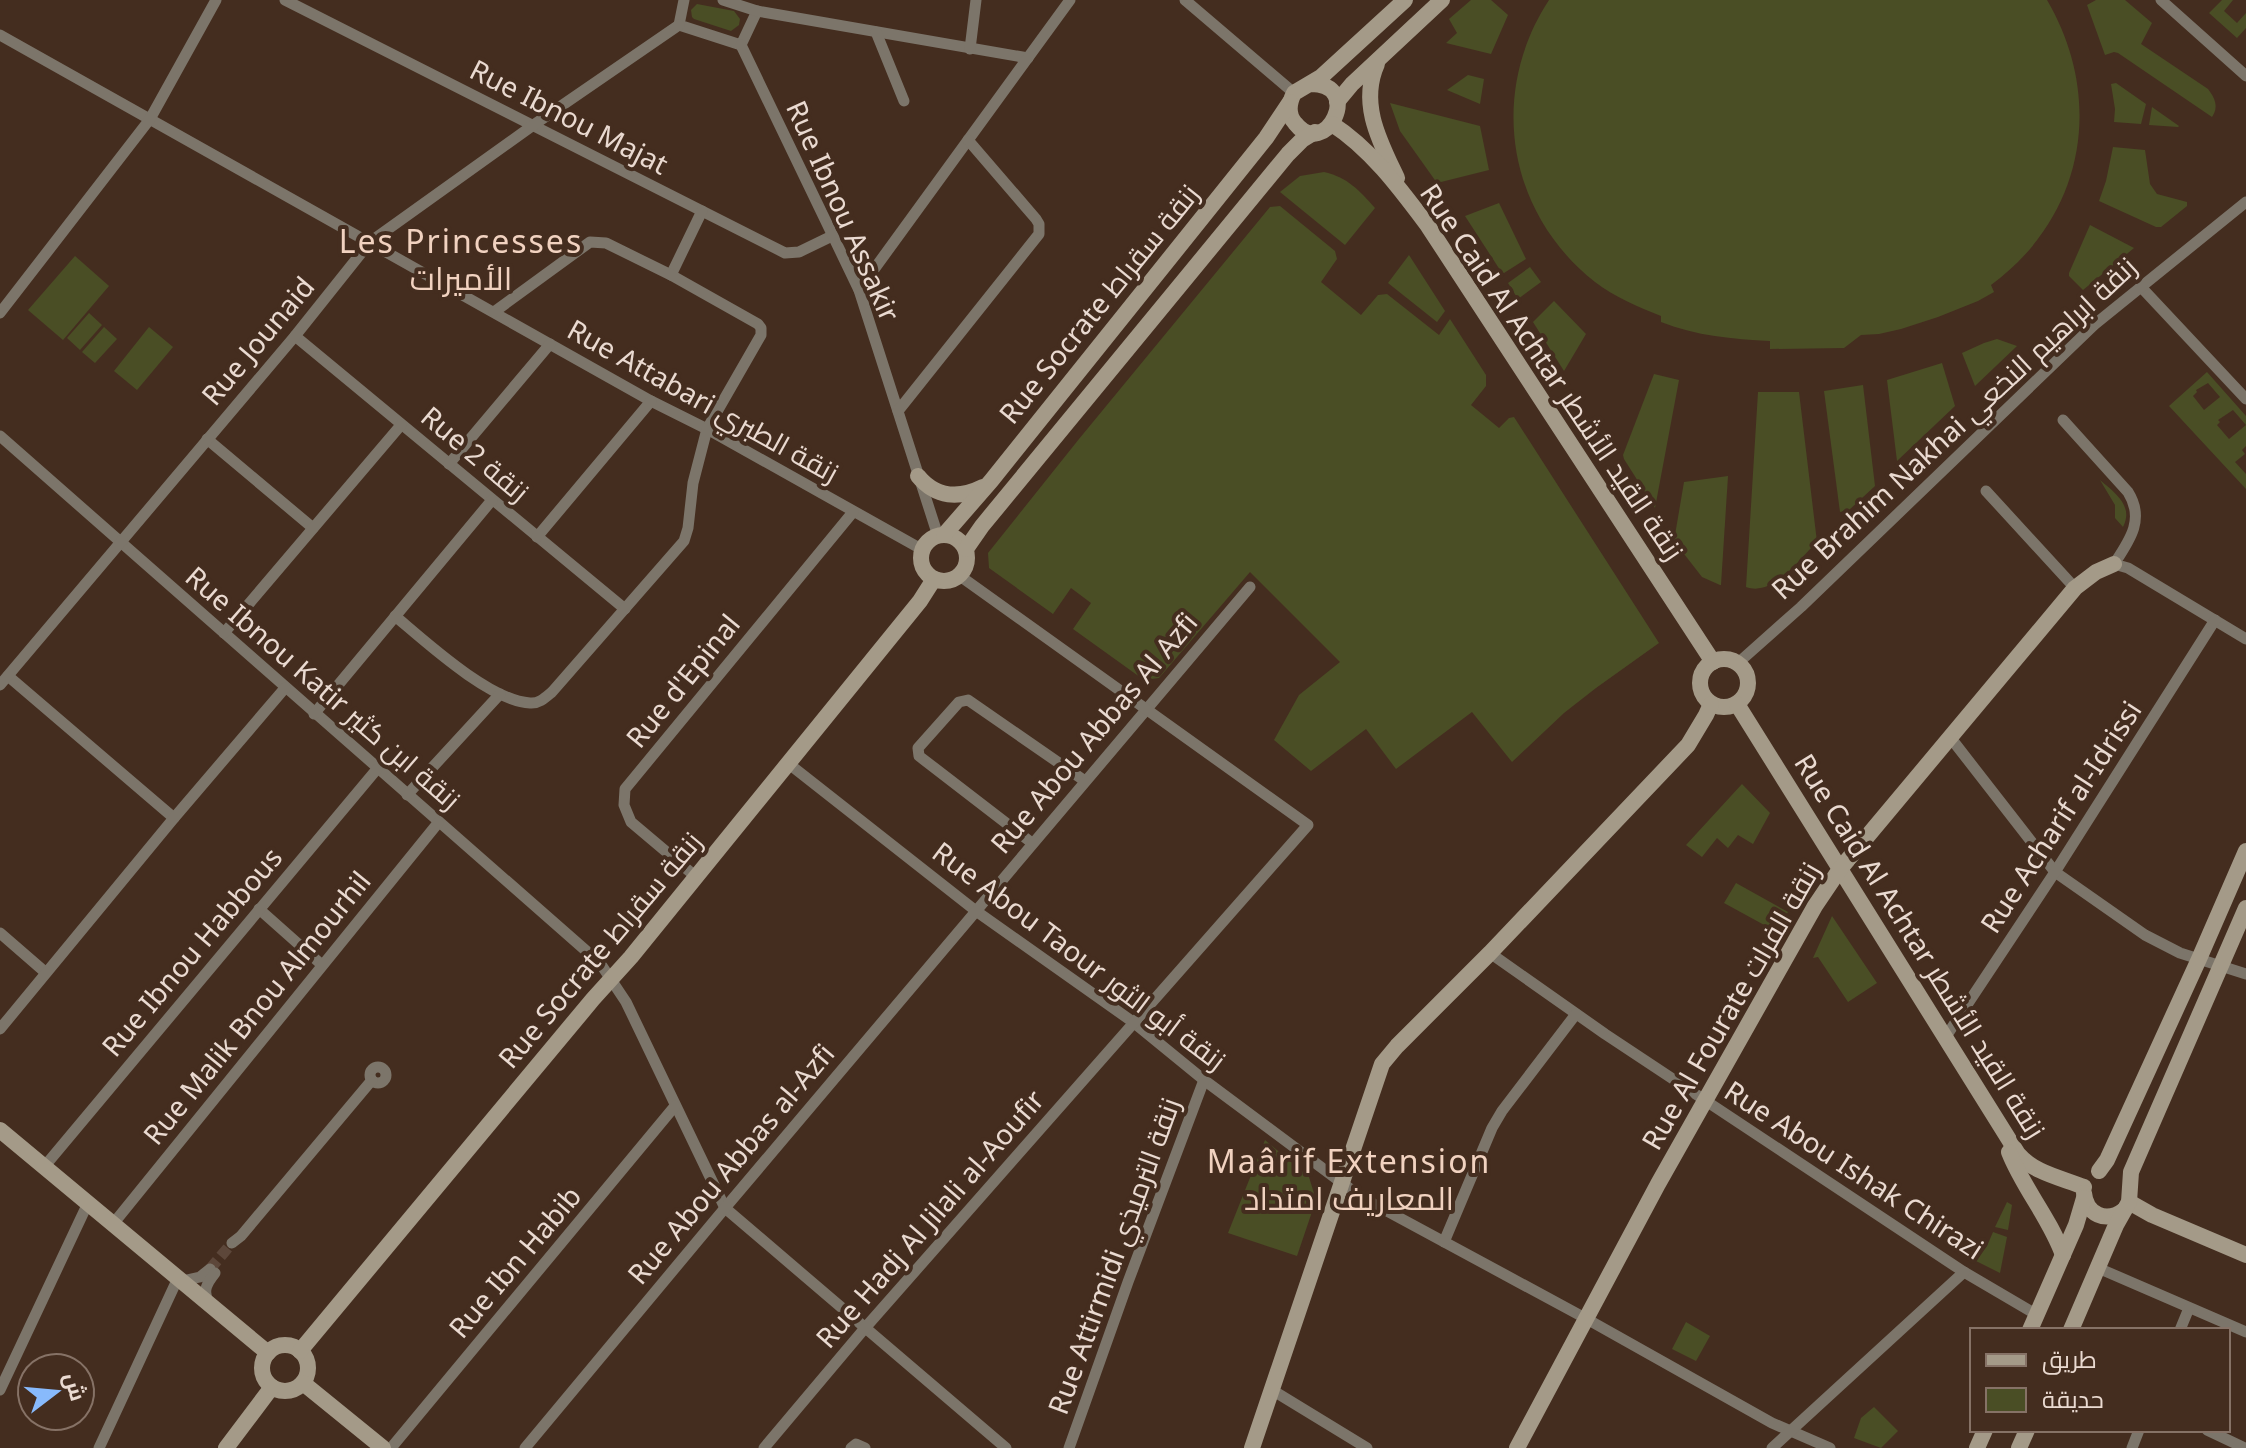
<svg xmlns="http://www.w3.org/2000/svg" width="2246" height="1448" viewBox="0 0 2246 1448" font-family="'Noto Sans',Cairo,sans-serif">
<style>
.green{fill:#4a4e25;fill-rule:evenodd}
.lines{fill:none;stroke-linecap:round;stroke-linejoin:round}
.street-tunnel{stroke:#5d473a;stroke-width:11;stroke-dasharray:11 5.5;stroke-linecap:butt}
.street{stroke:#7c756a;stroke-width:11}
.secondary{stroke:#a49a88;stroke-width:16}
.labels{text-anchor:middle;stroke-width:8;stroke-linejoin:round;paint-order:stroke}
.street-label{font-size:28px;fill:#eadad1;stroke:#442d1f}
.quarter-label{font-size:32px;letter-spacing:2px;fill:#f1d2c0;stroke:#442d1f}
</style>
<rect width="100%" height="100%" fill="#442d1f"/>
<g class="green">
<path d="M1471,0h20l17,15 -17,39 -45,-11 11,-10 -8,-14z"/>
<path d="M1549,0h498c58,99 38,216 -56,285l3,7 -16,9 -40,16 -37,12 -22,5 -18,1 -17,13 -74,1v-8c-37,-2 -74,-5 -109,-19v-6c-23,-9 -46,-19 -66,-34 -88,-69 -107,-189 -46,-282z"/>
<path d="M2096,0h29l27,23 -11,21 67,45c7,9 11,18 4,28l-94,-64 -4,-1 -9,3 -18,-50z"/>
<path d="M2222,0h11l-9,11 13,12 9,-10v15l-9,10 -28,-25z"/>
<path d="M697,4l37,7 6,8 -1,6 -8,6 -37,-12 -2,-2 -1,-7z"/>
<path d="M1468,75l16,4 -4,25 -33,-14z"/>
<path d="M2116,83l30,21 -5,20 -27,-2 1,-13 -4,-25z"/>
<path d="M1390,103l90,23 9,44 -52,13 -37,-52z"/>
<path d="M2152,107l27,19 -1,1 -29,-2z"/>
<path d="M2113,147l32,3 5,34 7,10 30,8v4l-26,21h-5l-57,-26 7,-20z"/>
<path d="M1324,172c23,5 35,18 51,36l-30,37 -65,-53 20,-16z"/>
<path d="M1499,203l27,56 -22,14h-2l-37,-57z"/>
<path d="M1280,206l55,45 2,8 -16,23 40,33 17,-20 9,-1 52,41 11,-16 36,56v11l-15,19 28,23 10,-10 5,-1 145,226 -63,45 -32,25 -52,49 -40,-50 -76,57 -30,-40 -55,42 -37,-31 25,-45 41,-33 -90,-90 -91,106 -15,2 -71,-51 18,-26 -20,-15 -18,26 -64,-46 -1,-15 91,-114 191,-232z"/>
<path d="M2090,225l44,23 -51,42 -14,-14v-3z"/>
<path d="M1409,255l36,56 -8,11 -49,-39z"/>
<path d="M75,256l34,30 -46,54 -35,-30z"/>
<path d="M1530,267l11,15 -23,17 -10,-16z"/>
<path d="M1554,301l32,33 -22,37 -31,-49z"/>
<path d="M89,313l13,12 -22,25 -13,-12z"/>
<path d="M104,327l13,12 -22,24 -13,-11z"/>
<path d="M149,327l24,20 -36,43 -23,-19z"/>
<path d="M1997,339l20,7 -42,40 -13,-33 22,-10z"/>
<path d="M1942,363l13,43 -58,55 -10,-81z"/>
<path d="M2207,372l39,44v30l-4,4 3,4 -10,8 11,12v15l-77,-83zM2208,383l12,14 -16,13 -11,-14 4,-4 -1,-2zM2233,410l13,15 -17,14 -12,-14 3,-3 -2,-2z"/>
<path d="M1654,374l25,6 -24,128 -31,-49 -1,-4z"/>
<path d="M1863,385l12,101 -26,24 -9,2 -16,-121z"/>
<path d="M1758,392h41l18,150c-18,17 -43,55 -71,45z"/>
<path d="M1728,476l-7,109h-1l-18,-8 -28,-36 10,-59z"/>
<path d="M2100,480c15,13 34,26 23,47l-8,-9v-13z"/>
<path d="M1742,784l28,29 -17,31 -15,-9 -10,13 -11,-10 -15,19 -16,-12z"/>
<path d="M1736,883l52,29 -11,20 -53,-29z"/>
<path d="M1832,916l45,67 -29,19 -30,-45 -5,1z"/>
<path d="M1265,1140l44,37 7,23 -19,56 -69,-23z"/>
<path d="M2007,1202l5,3 -4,25 -13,-3z"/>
<path d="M1993,1232l14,5 -7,36 -24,-12 11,-15z"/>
<path d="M1686,1322l24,14 -14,25 -24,-12z"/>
<path d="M1874,1407l24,24 -17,17 -27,-10 7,-20z"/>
</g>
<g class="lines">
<path class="street-tunnel" d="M210,1269l22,-26"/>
<g class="street">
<path d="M285,0l500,253 14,-1 33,-16"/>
<path d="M684,0l-5,25 62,20 16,-34"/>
<path d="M723,0l34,11 271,47"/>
<path d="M1185,0l109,93"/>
<path d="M2161,0l85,76"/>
<path d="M876,32l28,69"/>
<path d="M0,35l651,366 56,28 216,121"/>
<path d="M741,45l118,245 79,246"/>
<path d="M970,49l6,-49"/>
<path d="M671,275l31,-64"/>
<path d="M2141,287l105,112"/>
<path d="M859,290l211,-290"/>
<path d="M0,313l150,-194 66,-119"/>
<path d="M295,336l330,273"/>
<path d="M898,411l141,-177v-10l-3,-5 -68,-79"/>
<path d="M2063,420l65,72c17,27 2,48 -14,72l14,4 118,71"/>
<path d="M0,436l600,527 26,39 99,206 281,240"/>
<path d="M207,439l106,89"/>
<path d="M449,464l101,-120"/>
<path d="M1986,491l89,97"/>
<path d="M537,537l114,-136"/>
<path d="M395,616c31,26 95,85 135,87 9,1 16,-6 22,-11l132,-151 4,-13 5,-45 14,-54 54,-94v-7l-3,-4 -87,-49 -65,-32 -16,-1 -96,70"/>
<path d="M224,633l177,-208"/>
<path d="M1738,663l63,-56 293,-282 152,-123"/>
<path d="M8,676l166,142"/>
<path d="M0,685l295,-349 75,-94 162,-116 147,-101"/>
<path d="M314,714l178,-214"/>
<path d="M1950,737l105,135 90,63 35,18 66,21"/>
<path d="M789,764l187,147 157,111 71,58 157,117 224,121 187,105 58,25"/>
<path d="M407,795l93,-101"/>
<path d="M1032,843l-113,-87 -1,-8 41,-46 9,-2 117,81"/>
<path d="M695,876l-64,-54 -7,-17 1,-16 228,-277"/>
<path d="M259,909l63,56"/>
<path d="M0,933l45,39"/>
<path d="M1490,953l115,81 359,238 73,43"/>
<path d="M0,1029l174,-211 111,-130"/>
<path d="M1945,1038l110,-166 160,-252"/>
<circle cx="378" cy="1075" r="8"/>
<path d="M44,1167l333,-398"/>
<path d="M113,1224l325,-401"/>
<path d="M1444,1242l48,-114 10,-17 74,-97"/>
<path d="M232,1243l9,-7 131,-156"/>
<path d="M2098,1268l148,64"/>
<path d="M182,1281l18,-4 10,-8"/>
<path d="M209,1303c-7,-12 -2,-20 6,-30"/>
<path d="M2180,1330l9,-22"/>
<path d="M0,1390l88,-187"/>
<path d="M1272,1390l95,58"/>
<path d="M2207,1430l38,18"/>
<path d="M99,1448l79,-170"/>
<path d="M391,1448l284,-342"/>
<path d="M525,1448l200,-240 525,-621"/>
<path d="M764,1448l101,-120 443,-503 -348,-249"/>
<path d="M851,1448l5,-4 9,4"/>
<path d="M1069,1448l59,-166 76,-202"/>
<path d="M1772,1448l192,-176"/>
<path d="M2132,1448l7,-18"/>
</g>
<g class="secondary">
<path d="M1377,64c-18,40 3,78 20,114"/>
<path d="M1309,84c57,-2 16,78 -14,39 -8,-9 -6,-20 -1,-30l27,-16 84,-77"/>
<path d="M1337,102l15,-18 90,-84"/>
<path d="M1332,124c39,25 69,66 96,102l285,436"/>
<path d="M918,476c18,22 41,23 65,11"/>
<circle cx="944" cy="558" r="23"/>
<path d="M944,535l47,-54 275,-343 24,-36"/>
<path d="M966,549l16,-23 306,-372 14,-14 13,-8"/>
<circle cx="1724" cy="683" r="24"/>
<path d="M1737,704l281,450c16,19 44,24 66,33"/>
<path d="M0,1130l268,223"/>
<path d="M2009,1152c14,36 41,66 54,103"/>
<path d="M2099,1171l8,-11 92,-201 47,-108"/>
<path d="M2084,1193c2,21 22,31 40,17"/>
<path d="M2129,1202l23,13 94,40"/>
<path d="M2030,1330l46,-105 8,-27"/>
<path d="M2071,1330l45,-105 13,-23 2,-30 115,-264"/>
<circle cx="285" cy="1368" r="23"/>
<path d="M300,1351l293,-352 38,-42 289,-356 14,-22"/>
<path d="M303,1383l80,65"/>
<path d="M226,1448l46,-61"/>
<path d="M1252,1448l130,-384 15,-18 93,-93 198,-208 18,-30 5,-11"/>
<path d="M1517,1448l141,-264 157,-278 25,-37 235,-281 21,-16 18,-8"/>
<path d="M1977,1448l8,-18"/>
<path d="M2019,1448l8,-18"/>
</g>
</g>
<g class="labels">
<g class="street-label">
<text transform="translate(569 117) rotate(27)" y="10">Rue Ibnou Majat</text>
<text transform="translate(843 211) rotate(66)" y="10">Rue Ibnou Assakir</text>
<text transform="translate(1099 304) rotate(-51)" y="10">Rue Socrate زنقة سقراط</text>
<text transform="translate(258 341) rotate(-50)" y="10">Rue Jounaid</text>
<text transform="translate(1552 372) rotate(56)" y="10">Rue Caid Al Achtar زنقة القيد الأشطر</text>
<text transform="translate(703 401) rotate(29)" y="10">Rue Attabari زنقة الطبري</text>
<text transform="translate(1954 428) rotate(-43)" y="10">Rue Brahim Nakhai زنقة ابراهيم النخعي</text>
<text transform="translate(475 454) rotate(40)" y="10">Rue 2 زنقة</text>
<text transform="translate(683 681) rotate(-51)" y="10">Rue d'Epinal</text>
<text transform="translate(323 688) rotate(41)" y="10">Rue Ibnou Katir زنقة ابن كثير</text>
<text transform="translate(1094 733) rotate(-50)" y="10">Rue Abou Abbas Al Azfi</text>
<text transform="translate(2061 817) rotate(-57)" y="10">Rue Acharif al-Idrissi</text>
<text transform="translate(1920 946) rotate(58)" y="10">Rue Caid Al Achtar زنقة القيد الأشطر</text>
<text transform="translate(600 950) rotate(-50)" y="10">Rue Socrate زنقة سقراط</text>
<text transform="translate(192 952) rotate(-50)" y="10">Rue Ibnou Habbous</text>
<text transform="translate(1079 956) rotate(37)" y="10">Rue Abou Taour زنقة أبو الثور</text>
<text transform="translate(1731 1006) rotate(-60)" y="10">Rue Al Fourate زنقة الفرات</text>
<text transform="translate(257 1008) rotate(-51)" y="10">Rue Malik Bnou Almourhil</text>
<text transform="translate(731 1164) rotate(-50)" y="10">Rue Abou Abbas al-Azfi</text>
<text transform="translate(1854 1170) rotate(33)" y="10">Rue Abou Ishak Chirazi</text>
<text transform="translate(930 1219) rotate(-49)" y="10">Rue Hadj Al Jilali al-Aoufir</text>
<text transform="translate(1114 1256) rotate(-70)" y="10">Rue Attirmidi زنقة الترميذي</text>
<text transform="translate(515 1262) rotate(-50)" y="10">Rue Ibn Habib</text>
</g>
<g class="quarter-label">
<text x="461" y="253">Les Princesses<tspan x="461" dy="37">الأميرات</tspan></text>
<text x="1349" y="1173">Maârif Extension<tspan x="1349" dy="37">المعاريف امتداد</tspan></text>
</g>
</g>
<rect x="1970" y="1328" width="260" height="104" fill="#442d1f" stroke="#867266" stroke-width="2"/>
<rect x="1986" y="1354" width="40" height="12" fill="#a49a88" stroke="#867266" stroke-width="2"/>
<text x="2042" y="1368" font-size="24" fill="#eadad1">طريق</text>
<rect x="1986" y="1388" width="40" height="24" fill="#4a4e25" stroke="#867266" stroke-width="2"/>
<text x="2042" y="1408" font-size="24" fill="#eadad1">حديقة</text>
<g transform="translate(56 1392) rotate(74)"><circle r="38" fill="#442d1f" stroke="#867266" stroke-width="2"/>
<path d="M0-6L14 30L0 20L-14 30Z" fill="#88bafc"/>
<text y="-12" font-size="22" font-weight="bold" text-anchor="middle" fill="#eadad1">ش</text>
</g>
</svg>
